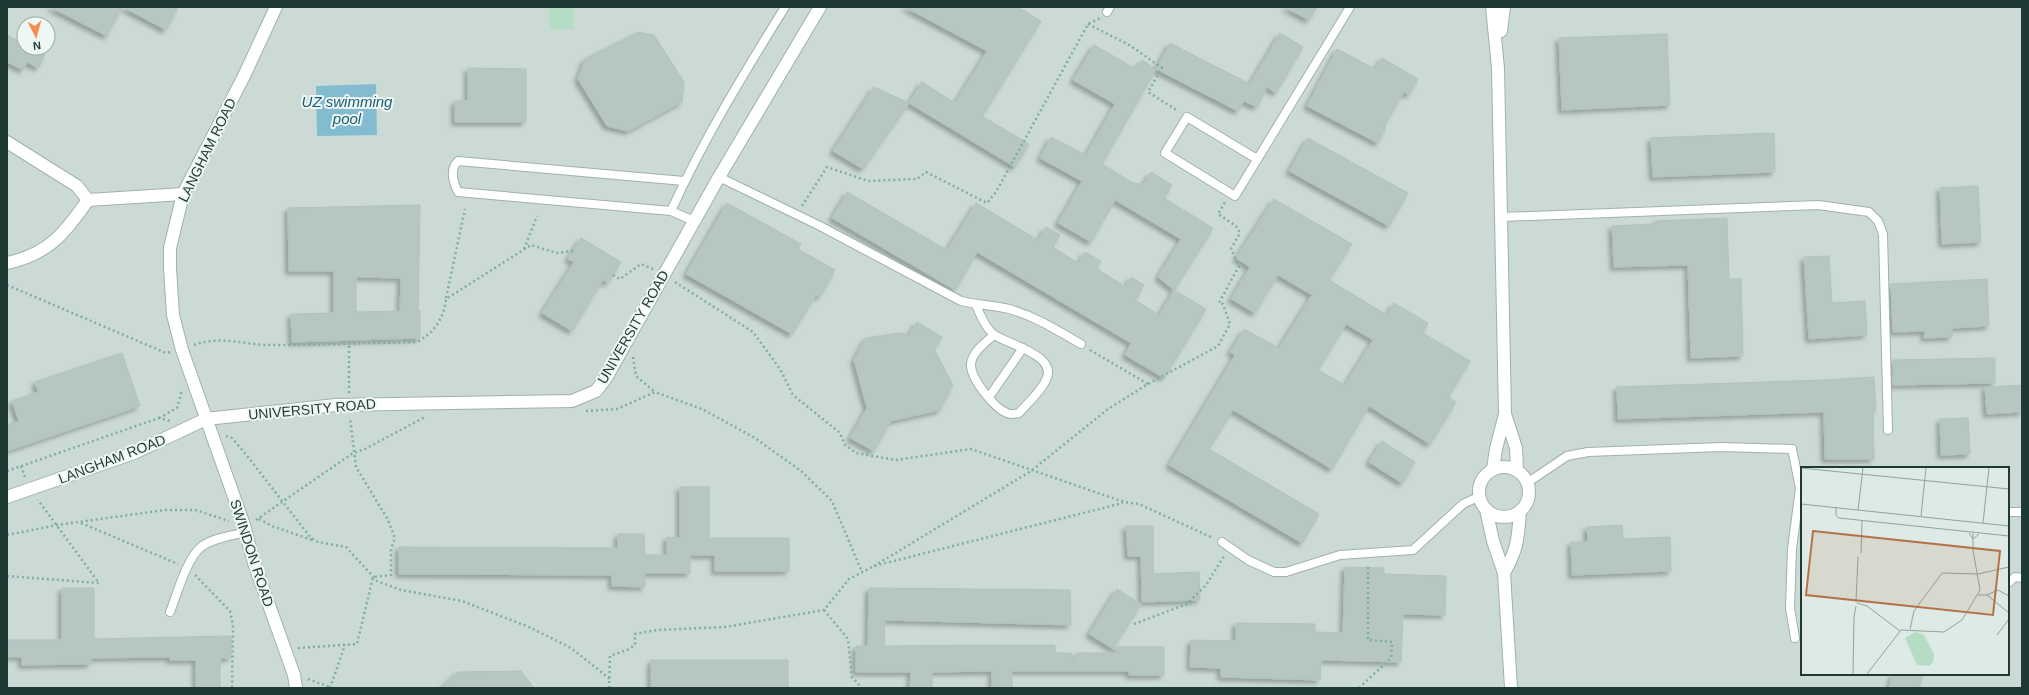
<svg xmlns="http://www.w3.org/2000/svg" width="2029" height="695" viewBox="0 0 2029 695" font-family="Helvetica,sans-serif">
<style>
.built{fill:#ccdad5;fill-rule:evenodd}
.green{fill:#b5dcc4}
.water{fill:#83bcd1}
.building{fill:#b6c7c2;stroke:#b0c3bd;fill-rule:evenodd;filter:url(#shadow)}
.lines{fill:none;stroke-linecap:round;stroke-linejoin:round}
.service-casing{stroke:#a0b1ad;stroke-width:10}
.minor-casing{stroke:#a0b1ad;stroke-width:14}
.path{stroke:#7daea4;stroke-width:2.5;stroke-dasharray:2 3;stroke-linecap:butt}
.service{stroke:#fff;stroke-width:8}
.minor{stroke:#fff;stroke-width:12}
.labels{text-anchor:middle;stroke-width:4;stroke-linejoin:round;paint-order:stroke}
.street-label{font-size:14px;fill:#1f3935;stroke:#eef7f3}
.water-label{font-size:15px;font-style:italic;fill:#185c76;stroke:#eef7f3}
.inset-road{fill:none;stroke:#91a39f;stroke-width:1}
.view{fill:#b57248;fill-opacity:0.15;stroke:#b57248;stroke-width:2}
.inset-edge{fill:none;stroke:#1f3935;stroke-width:2}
</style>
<defs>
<filter id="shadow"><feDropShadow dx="-3.5" dy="3.5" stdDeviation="2" flood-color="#0004"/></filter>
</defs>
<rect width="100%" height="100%" fill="#ddeae6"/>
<path class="built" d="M7,7h2015v681h-2015zM24,24h24v24h-24zM1802,468h206v206h-206z"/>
<path class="green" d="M549,7h25v22l-24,1z"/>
<path class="water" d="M376,84l1,51 -60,1 -1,-50z"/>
<g class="building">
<path d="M50,7h72l-15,29z"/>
<path d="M123,7h55l-12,23z"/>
<path d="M905,7h113l23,14 -59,95 47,28 -14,23 -106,-64 13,-21 33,21 32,-52z"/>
<path d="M1285,7h32l-8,13z"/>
<path d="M639,32l15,3 30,47 -2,20 -54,29 -21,-5 -29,-47 7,-20z"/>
<path d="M1280,33l23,14 -27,46 -9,-6 -10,20 -13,-6 -6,10 -82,-42 14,-26 80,41z"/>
<path d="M1667,34l3,71 -108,5 -3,-72z"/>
<path d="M7,35l17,9v4h8l13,7 -7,13 -11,-6 -4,8 -16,-8z"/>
<path d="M1094,45l42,24 6,-9 14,9 -54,95 31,19 11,1 7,-12 21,13 -8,13 49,30 -39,62 -16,-13 23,-38 -66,-39 -24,42 -33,-19 24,-42 -42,-23 11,-21 35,18 29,-51 -42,-24z"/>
<path d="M1337,49l38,20 7,-11 36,21 -9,16 -5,-3 -20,34 2,1 -8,16 -71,-37z"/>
<path d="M468,68l58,1v53h-71v-21h13z"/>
<path d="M874,87l35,16 -46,66 -30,-18z"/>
<path d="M1774,133l1,39 -122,5 -2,-39z"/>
<path d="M1308,138l100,55 -19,33 -100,-55z"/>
<path d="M1978,186l3,56 -39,2 -2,-56z"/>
<path d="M847,192l100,58 29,-47 62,37 8,-13 14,8 -7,12 25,16 7,-11 16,9 -4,8 29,18 5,-10 13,8 -9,15 24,15 15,-25 32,19 -42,69 -39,-23 6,-12 -154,-91 -22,38 -123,-72z"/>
<path d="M1274,199l78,45 -23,36 58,35 7,-12 34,20 -5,10 47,28 -22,36 8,5 -26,42 -61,-38 -37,63 -99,-59 -24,39 110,65 -17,29 -133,-78 66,-110 -5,-3 14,-23 35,19 33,-53 -34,-20 -23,38 -24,-14 19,-32 -14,-9zM1346,324l27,16 -28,45 -27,-15z"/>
<path d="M727,203l74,41 -3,5 37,21 -15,27 -4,-2 -24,39 -106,-60z"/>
<path d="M420,205l-2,106h2v27l-128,4 -1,-28 43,-1v-42h-45l-1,-63zM356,277l45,1 -1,33 -44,1z"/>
<path d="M1727,218l2,61h12l2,77 -52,2 -3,-93 -74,2 -2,-41 43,-2v-3z"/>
<path d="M581,238l40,24 -13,21 -5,-3 -31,51 -30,-18 32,-51 -6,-3z"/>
<path d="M1829,256l3,47 33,-2 2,34 -58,4 -5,-82z"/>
<path d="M1987,279l2,47 -37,2v9l-28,1 1,-7 -32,1 -2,-48z"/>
<path d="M917,322l25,15 -8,12 19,36 -13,25 -49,11 -17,30 -24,-13 17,-30 -13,-48 12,-22 33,-5 10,2z"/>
<path d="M122,353l18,53 -133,45v-26l12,-4 -7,-20 26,-9 -3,-10z"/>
<path d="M1995,358v25l-102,2v-25z"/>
<path d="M1874,377l2,33 -3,1 1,48h-49l-1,-47 -206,7 -1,-32 206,-7z"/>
<path d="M2022,385v27l-35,2 -2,-27z"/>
<path d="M1968,418l2,36 -29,1 -1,-36z"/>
<path d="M1382,441l33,21 -13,21 -33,-21z"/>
<path d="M680,487h29v51h80v33h-74v-16h-25v18h-45v14l-33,-1v-11l-213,-1v-27l219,1v-14h26l1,21h22v-18l13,1z"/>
<path d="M1622,525l1,14 47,-2 1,34 -99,4 -1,-33h17l-1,-15z"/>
<path d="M1126,526h27v48l46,-2 1,28 -58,2 -1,-46h-13z"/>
<path d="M1345,567l39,1v6l62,2 -1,39 -42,-1 -2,48 -80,-2 -1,20 -99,-3v-9l-31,-1 1,-27 45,1v-18l79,1v8l28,1z"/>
<path d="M62,588h32v51l137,-3v22h-11v30h-24v-28h-26v-3l-79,1v6l-69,1v-8h-15v-17h55z"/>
<path d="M869,588l201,2 1,35 -186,-5 -1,26 171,-1v8h16v10l6,-10h43l-31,-19 28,-45 24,15 -27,43h50v28h-35v-4h-117v17h-20v-17l-60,1v16h-22l1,-16h-55v-26h12z"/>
<rect x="651" y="660" width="137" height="28"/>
<path d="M521,671l13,17h-93l17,-16z"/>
<path d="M1893,674h30l-4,14h-30z"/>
</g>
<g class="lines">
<defs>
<g id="service">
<path d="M1107,12l3,-5"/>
<path d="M1257,159l-70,-42 -22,36 70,43 115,-189"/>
<path d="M719,177l101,49 141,75c16,4 32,4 48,8 26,7 49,22 72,35"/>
<path d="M671,211l-213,-19c-5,-10 -9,-22 0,-31l226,20"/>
<path d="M1501,217l317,-12 51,7 9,9 5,13 5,196"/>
<path d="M694,221l-23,-10c32,-71 73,-138 114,-204"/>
<path d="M976,305c4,10 9,22 17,29 13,10 66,21 53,46 -5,11 -18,23 -27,33 -5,1 -8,2 -12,0 -13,-5 -37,-35 -36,-49 1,-12 15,-22 23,-29"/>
<path d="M989,397l34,-49"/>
<path d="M1792,449l8,39 -8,61 -2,59 5,30"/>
<path d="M1527,483l40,-27 21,-4 133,-5 71,2"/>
<path d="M2008,512h14"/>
<path d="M1222,542l26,18 26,12h12l54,-17 73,-5 50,-46 17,-8"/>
<path d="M2008,583l7,-6 7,1"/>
<path d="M170,612c7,-18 17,-54 31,-65 11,-9 31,-11 44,-15"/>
</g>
<g id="minor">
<path d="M276,7l-32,69 -61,118 -13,54v20l3,47 9,35 62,175 10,38 40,112 2,13"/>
<path d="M1492,7l6,61 7,346 -9,35 -3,20"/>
<path d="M1501,31l3,-24"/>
<path d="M7,142l70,44 11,14 95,-6"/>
<path d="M7,263c42,-9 58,-30 81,-63"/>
<path d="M1505,414l11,34 1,22"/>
<circle cx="1504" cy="492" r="25"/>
<path d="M7,497l127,-44 72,-34 130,-14 236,-4 24,-10 10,-13 113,-201 101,-170"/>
<path d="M1486,509l7,32 11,32 7,115"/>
<path d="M1504,573c14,-24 14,-36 16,-62"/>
</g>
</defs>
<use href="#service" class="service-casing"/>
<use href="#minor" class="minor-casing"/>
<g class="path">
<path d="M1088,24l43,22 31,22 -14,24 30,19"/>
<path d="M802,206l25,-39 41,14 49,-2 9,-7 61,31 9,-11 92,-168 12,-6"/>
<path d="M524,249l13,-33"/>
<path d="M613,275l7,4 21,-15 12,5"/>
<path d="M675,282l78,50 27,37 13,26 47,38 5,12 11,8 40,7 75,-11 153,53 15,2 74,34"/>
<path d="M7,285l159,68 5,-1"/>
<path d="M446,298l19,-89"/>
<path d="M194,345c25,-10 51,0 76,0 49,0 98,-2 147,-3 17,-9 27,-24 29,-43l85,-54 25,8 17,-2"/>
<path d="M1090,350l58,34"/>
<path d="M633,357l3,19 19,16"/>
<path d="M349,393v-50"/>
<path d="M586,411l31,-2 38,-17 47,17 53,29 46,33 31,30 30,71"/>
<path d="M159,418l18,-10 5,-18"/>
<path d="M226,436l6,2 16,19 63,81 7,4 28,5 31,34 24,9 61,11 67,26 42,21 39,31"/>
<path d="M21,466l4,11"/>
<path d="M7,471l152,-53 12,3"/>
<path d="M259,519l13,7 40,14"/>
<path d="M256,520l97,-67 12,-4 60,-32"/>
<path d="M81,523l97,41"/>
<path d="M7,535l50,-10 108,-15h30l34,11"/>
<path d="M874,566l157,-95 77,-62 40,-25 70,-38 12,-22 -7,-20 -4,-1 20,-37 -8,-17 9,-16 -4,-7 -18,-12 7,-12"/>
<path d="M195,575l35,36 3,15 -1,62"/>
<path d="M7,576l92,7 -61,-83"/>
<path d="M824,610l24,29 4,38 10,11"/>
<path d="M1134,624l53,-20 19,-19 18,-29"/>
<path d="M298,648l59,-4 16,-67 18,-2v-26l4,-11 -7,-18 -32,-53 -6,-49"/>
<path d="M308,679l22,8"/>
<path d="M330,688l15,-43"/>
<path d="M609,688l1,-32 17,-6 8,-5v-11l22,-4 68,-3 99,-17 25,-31 25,-13 249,-63"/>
<path d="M1359,688l32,-30 1,-16 -24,-2v-75"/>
</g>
<use href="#service" class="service"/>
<use href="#minor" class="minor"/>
</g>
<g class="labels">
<g class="street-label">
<text transform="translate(207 150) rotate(-64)" y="5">LANGHAM ROAD</text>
<text transform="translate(633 327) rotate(-60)" y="5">UNIVERSITY ROAD</text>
<text transform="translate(312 409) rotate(-5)" y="5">UNIVERSITY ROAD</text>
<text transform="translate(112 459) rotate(-21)" y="5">LANGHAM ROAD</text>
<text transform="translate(252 553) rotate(72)" y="5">SWINDON ROAD</text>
</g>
<g class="water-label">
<text x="347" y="107">UZ swimming<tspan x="347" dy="17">pool</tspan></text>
</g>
</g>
<g transform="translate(1801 467)">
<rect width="208" height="208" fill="#ddeae6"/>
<path d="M114,165l9,3 10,19 -1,8 -4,4 -12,-1 -12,-27z" fill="#b5dcc4"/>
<path class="inset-road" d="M0,1l208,21M0,37l208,22M35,40v8l3,3 170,18M57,43l5,-42M120,49l5,-48M182,56l6,-55M168,66l4,6 6,-5M60,86l1,-32M177,128h9l22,18M186,128l11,-5 11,6M55,135l2,-45M56,136l10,3 33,25M109,162l4,-18 28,-38 36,1 31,-7M196,168l12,-16M52,207l1,-57 2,-11M66,207l34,-44 43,2 18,-12 18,-30 -7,-40v-17"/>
<path class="view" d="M12,64l187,20 -7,64 -187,-20z"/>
<rect width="208" height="208" class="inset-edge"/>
</g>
<rect width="2029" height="695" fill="none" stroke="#1f3935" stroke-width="16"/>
<g transform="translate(36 36) rotate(174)"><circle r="19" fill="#eef7f3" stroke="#9baba7"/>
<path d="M0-3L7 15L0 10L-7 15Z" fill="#f58b50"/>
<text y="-6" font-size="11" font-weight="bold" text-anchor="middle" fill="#1f3935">N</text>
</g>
</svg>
